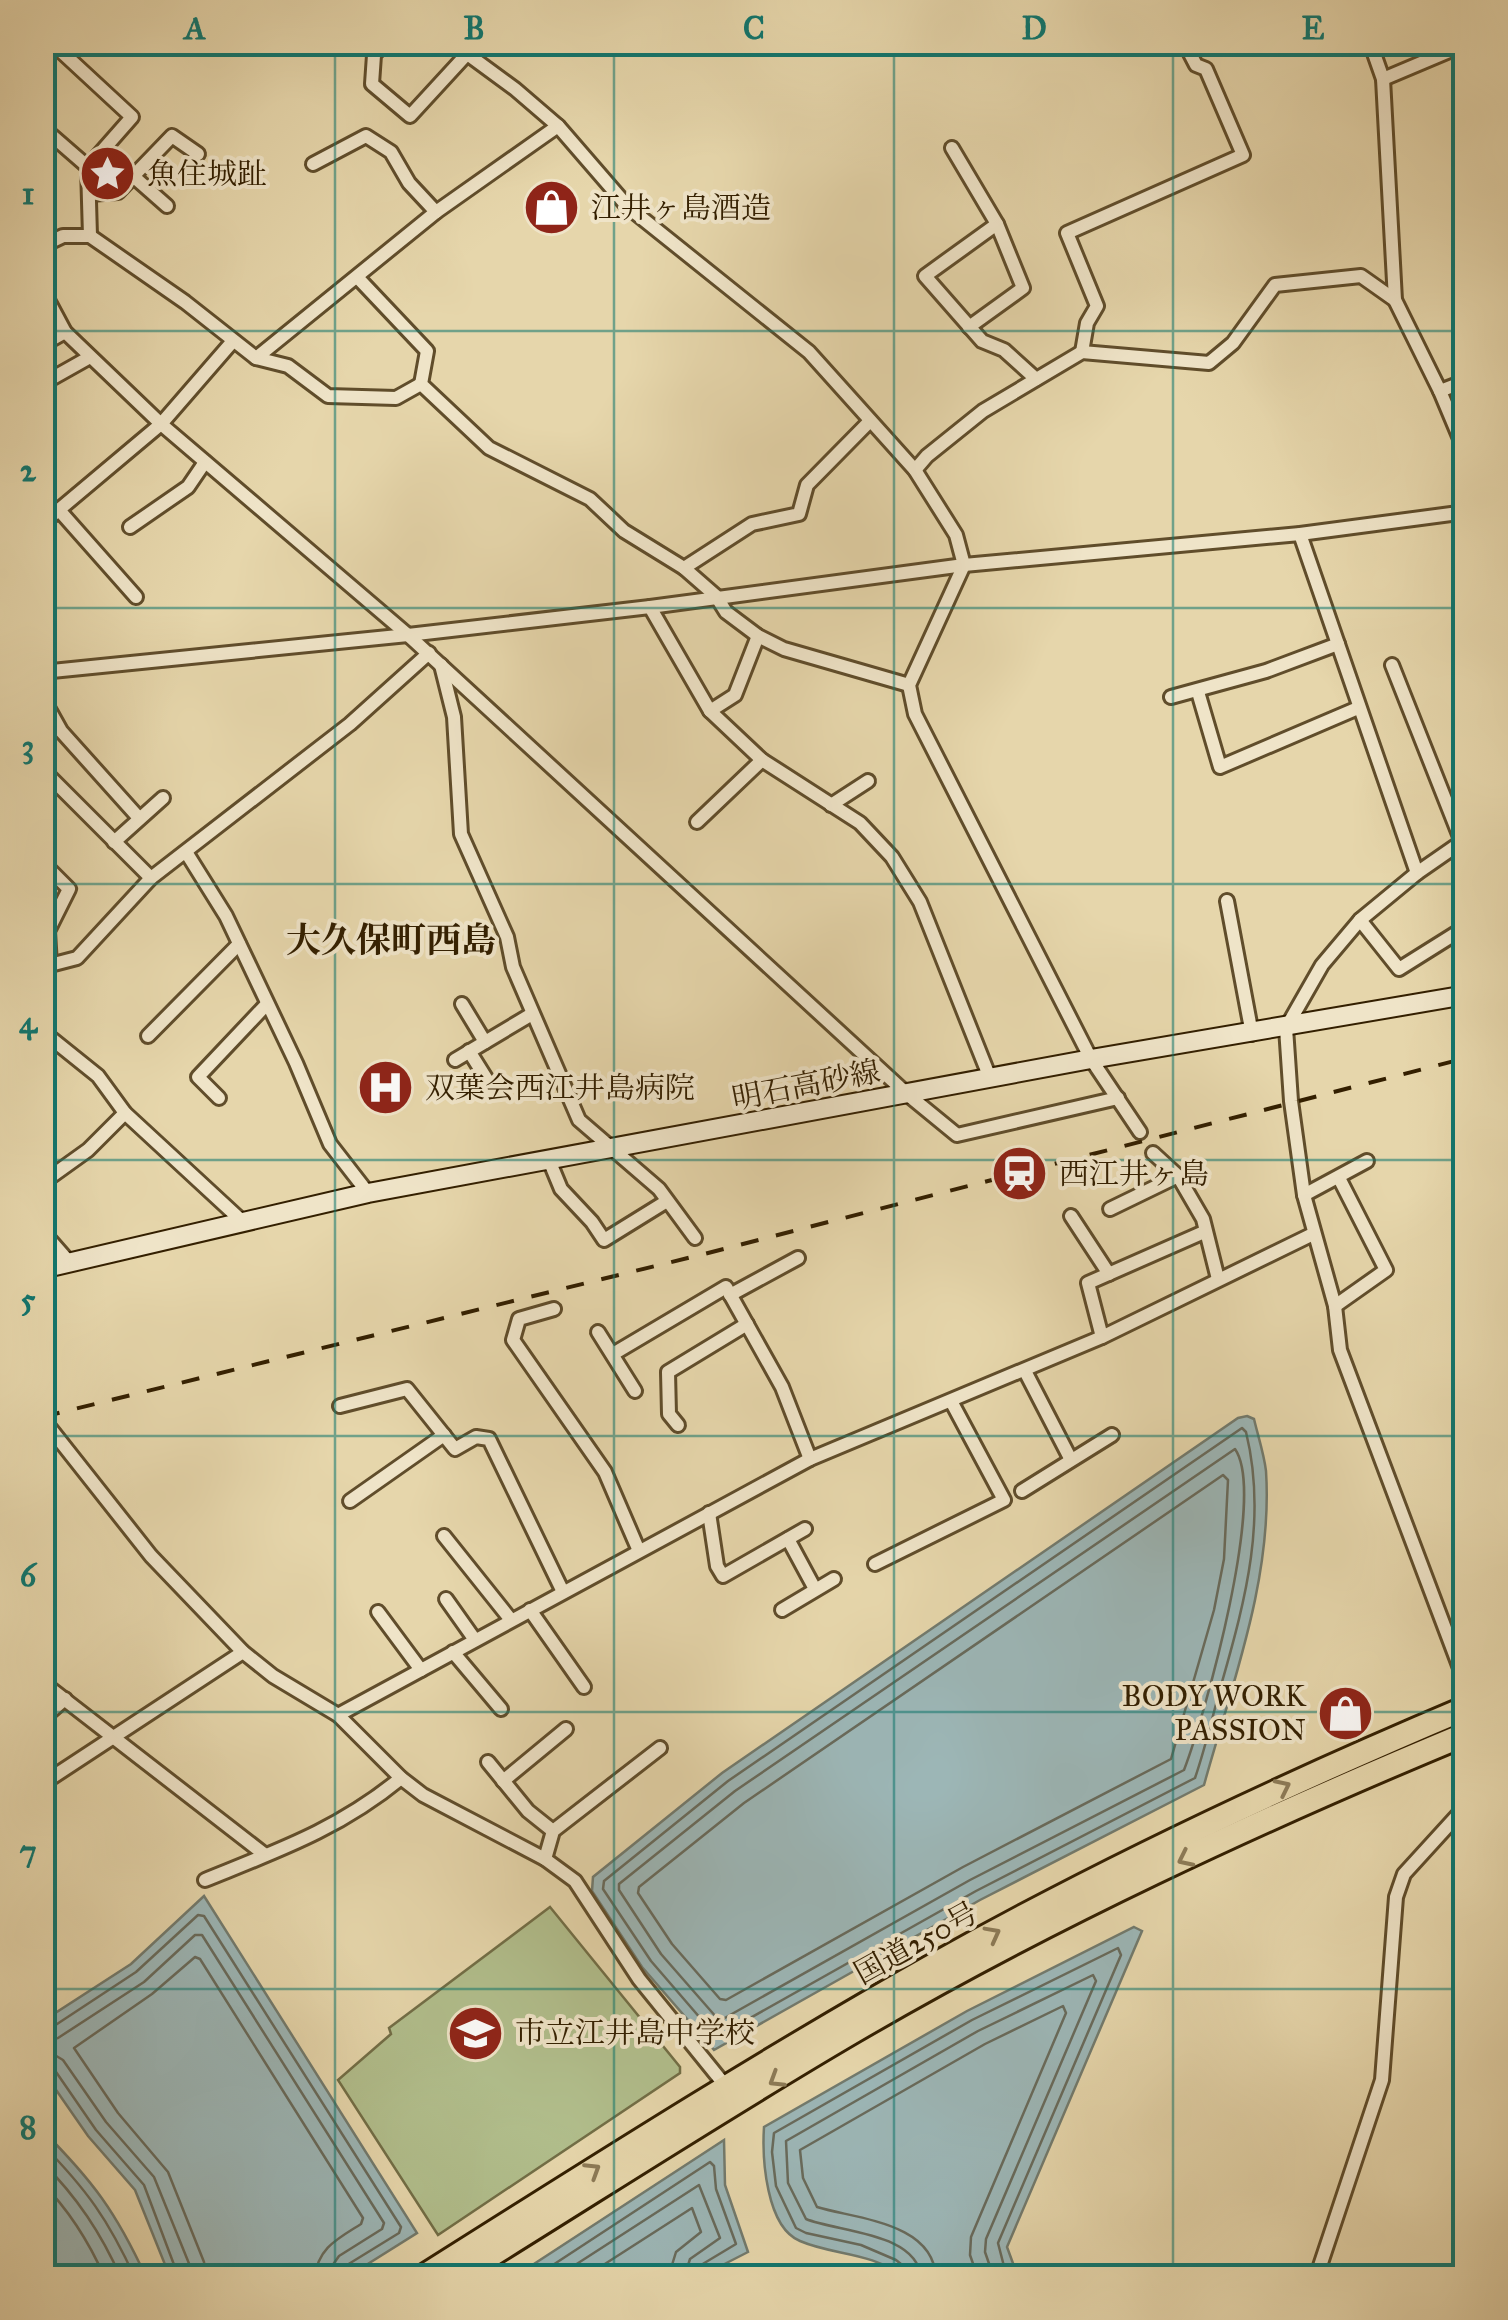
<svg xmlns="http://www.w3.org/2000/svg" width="1508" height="2320" viewBox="0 0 1508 2320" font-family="'IM FELL Great Primer','Noto Serif JP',serif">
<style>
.green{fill:#b1be8c;stroke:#726e46;stroke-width:2.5}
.water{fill:#9cb6b6;stroke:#727a6d;stroke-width:2.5}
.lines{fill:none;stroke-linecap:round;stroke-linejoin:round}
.shore{stroke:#686a5b;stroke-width:2.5}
.street-casing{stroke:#604d2b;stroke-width:18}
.secondary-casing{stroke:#331f00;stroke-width:22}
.highway-casing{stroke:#331f00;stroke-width:28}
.street{stroke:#efe4c8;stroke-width:12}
.secondary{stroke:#efe4c8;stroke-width:18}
.highway{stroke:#e6d6ab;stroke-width:22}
.rail{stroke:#331f00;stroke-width:4;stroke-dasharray:18 18;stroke-linecap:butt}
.oneway{stroke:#8c7a56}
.grid{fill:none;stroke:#0f766e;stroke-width:2.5;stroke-opacity:0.55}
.labels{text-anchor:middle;stroke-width:8;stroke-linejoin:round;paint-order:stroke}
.poi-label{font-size:30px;fill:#331f00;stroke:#efe4c8;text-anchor:start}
.street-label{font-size:30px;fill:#331f00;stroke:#efe4c8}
.quarter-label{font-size:35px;font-weight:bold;fill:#331f00;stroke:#efe4c8}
.neatline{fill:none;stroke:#0f766e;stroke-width:4}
.grid-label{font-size:32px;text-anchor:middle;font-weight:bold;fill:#0f766e}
</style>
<rect width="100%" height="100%" fill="#e6d6ab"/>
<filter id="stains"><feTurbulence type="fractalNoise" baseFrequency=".002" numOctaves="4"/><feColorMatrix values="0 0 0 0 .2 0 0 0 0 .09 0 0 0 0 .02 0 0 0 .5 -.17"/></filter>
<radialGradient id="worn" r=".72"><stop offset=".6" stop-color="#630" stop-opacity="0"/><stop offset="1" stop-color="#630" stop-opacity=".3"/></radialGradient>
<path class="green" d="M550,1907l130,160v6l-242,162 -100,-155 53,-46 -2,-6z"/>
<g class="water">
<path d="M1247,1416l7,3c4,17 10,35 12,52 7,107 -34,213 -62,314l-224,115 -266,150 -72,-83 -50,-76 1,-14 129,-104 516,-355z"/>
<path d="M204,1896l213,337 -70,44h-177l-35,-87 -47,-54 -43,-62 -2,-53 88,-57z"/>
<path d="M1134,1927l8,4 -135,316 11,30h-115c-33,-26 -68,-21 -103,-36 -34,-14 -38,-83 -36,-114l203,-116z"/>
<path d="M42,2130c51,51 74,82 104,147h-103z"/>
<path d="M724,2140l1,45 23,67 -49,25h-185z"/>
</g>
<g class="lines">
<g class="shore">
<path d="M1242,1428l4,4c21,86 0,166 -24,250 -9,32 -16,64 -27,96l-219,113 -256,144 -6,-1 -63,-73 -48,-72 1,-8 124,-100z"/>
<path d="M1235,1449c32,46 -30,266 -51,321l-214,110 -247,139 -6,-1 -56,-64 -42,-64v-6l116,-93z"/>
<path d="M1223,1475l5,5 -4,79 -10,51 -43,149 -208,108 -237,133 -6,-1 -48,-55 -34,-51 1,-6 105,-84z"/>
<path d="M42,2029l9,-1 85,-56 62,-57 6,1 197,311 -2,6 -52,32 -4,13"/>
<path d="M42,2042l16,-4 86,-56 51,-47h7l182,288 -2,6 -43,27 -7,10 -2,12"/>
<path d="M42,2053l11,1 10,6 43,62 48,55 36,89 1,12"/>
<path d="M42,2065l12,4 42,61 48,55 35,93"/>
<path d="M42,2144c45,46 66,75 93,134"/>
<path d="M42,2162c35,35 59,71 79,116"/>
<path d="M42,2183c28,28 47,59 63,95"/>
<path d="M206,2278l-2,-16 -36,-90 -50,-59 -44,-65 78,-54 43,-37 5,2 163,259 -2,6c-22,14 -44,24 -46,54"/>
<path d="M533,2278l177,-116 4,4 2,23 20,55 -35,21 -5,13"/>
<path d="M555,2278l144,-93 21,53 -30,21 -6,19"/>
<path d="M583,2278l109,-70 9,24 -25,20 -8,26"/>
<path d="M908,2278l-2,-10 -10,-8 -35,-15 -55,-12 -10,-5 -20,-42 -4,-34 2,-19 198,-113 146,-72 3,7 -123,288 9,35"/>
<path d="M921,2278c-3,-46 -84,-46 -115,-59l-18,-36 -2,-42 192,-110 115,-56 3,6 -110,258 -1,13 9,26"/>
<path d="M936,2278c-2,-56 -80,-59 -119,-71l-14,-29 -3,-28 185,-106 78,-38 3,7 -95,224 -1,18 8,23"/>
</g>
<defs>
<g id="street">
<path d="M51,42l81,75 -44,50 2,69"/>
<path d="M385,42l-11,13 -2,29 38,32 57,-62"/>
<path d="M451,42l64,47 43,37 70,81 181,145 106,118 41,65 8,30 -55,120 6,29 176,345 49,73"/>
<path d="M1370,42l13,37 12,221 45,91 26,62"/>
<path d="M1383,79l83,-35"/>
<path d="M42,127l46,40"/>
<path d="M952,148l45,76 26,64 -54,39"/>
<path d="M313,164l53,-28 25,16 18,31 27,29"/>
<path d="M133,176l34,30"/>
<path d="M90,194l28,-2 54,-56 26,18"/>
<path d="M997,224l-72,52 57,65 22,9 32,29"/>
<path d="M42,246l21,-10h27l95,66 71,56 180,-146 122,-86"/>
<path d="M358,278l69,73 -6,33 68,64 101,51 34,32 60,37 32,28 10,16 32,24 26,13 125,36"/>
<path d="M42,289l23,43 96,92 247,211 499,459 50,41 161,-37"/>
<path d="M42,345l23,-13"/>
<path d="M1082,352l5,-29 10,-17 -30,-73 176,-78 -37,-86 -10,-4 -12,-23"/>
<path d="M256,358l32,8 40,30 68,2 25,-14"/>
<path d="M42,384l48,-27"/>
<path d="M1440,391l26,-10"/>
<path d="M915,470l12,-14 56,-45 99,-59 127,11 24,-20 42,-58 86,-9 34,24"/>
<path d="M59,510l77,87"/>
<path d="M42,524l119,-100 72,-83"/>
<path d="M130,527l58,-40 17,-25"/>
<path d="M1300,534l117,339"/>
<path d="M684,568l68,-44 47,-10 8,-29 63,-64"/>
<path d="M650,607l60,104 52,49 98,63 32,34 28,45 70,176"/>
<path d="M1466,631v18"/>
<path d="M441,665l13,52 7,117 46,103 6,30 66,153 80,69 36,49"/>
<path d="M1392,665l70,177"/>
<path d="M42,672l366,-37 242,-28 314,-42 336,-31 166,-22"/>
<path d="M1198,692l22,75 138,-59"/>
<path d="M42,697l19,34 78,87"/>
<path d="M1171,697l95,-26 72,-27"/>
<path d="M710,711l25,-16 23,-59"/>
<path d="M45,772l106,106"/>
<path d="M831,805l37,-24"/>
<path d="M697,822l65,-62"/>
<path d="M1466,839l-49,34 -57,47 -38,45 -36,63 5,73 13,94 31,111 5,44 126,334"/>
<path d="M114,842l49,-44"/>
<path d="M186,852l40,64 70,147 34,81 38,49"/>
<path d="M42,862l27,27 -21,42 2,34"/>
<path d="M1227,901l25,133"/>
<path d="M1360,920l39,49 67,-42"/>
<path d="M42,974l8,-9 27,-7 74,-80 199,-154 79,-71"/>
<path d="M462,1004l23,38"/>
<path d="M42,1031l56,45 27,37 118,109"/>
<path d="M148,1036l91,-92"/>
<path d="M469,1051l25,40"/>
<path d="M455,1060l77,-46"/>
<path d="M219,1098l-21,-21 68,-72"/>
<path d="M1153,1153l25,23 25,43 15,60"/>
<path d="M549,1160l12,29 31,33 12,18 63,-39"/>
<path d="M42,1183l46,-33 37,-37"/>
<path d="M1304,1195l63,-34"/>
<path d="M1110,1209l68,-33"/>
<path d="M1071,1216l38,58"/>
<path d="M42,1231l28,32"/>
<path d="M730,1295l68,-37"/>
<path d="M1335,1306l51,-36 -47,-92"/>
<path d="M554,1309l-35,10 -6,21 92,132 34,79"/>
<path d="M598,1332l37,59"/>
<path d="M1102,1337l-14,-54 116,-51"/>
<path d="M613,1354l113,-67 56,100 28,72"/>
<path d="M1025,1371l45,87"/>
<path d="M340,1406l67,-17 48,60 21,-12 13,2 74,153"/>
<path d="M42,1418l109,138 92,96 30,24 65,39 63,63 22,17 122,64 30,22 64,98 89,110"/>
<path d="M678,1425l-9,-11 -1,-42 79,-48"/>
<path d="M1022,1491l90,-56"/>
<path d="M350,1501l94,-66"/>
<path d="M709,1513l8,53 6,10 82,-47"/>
<path d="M444,1536l67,84"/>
<path d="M788,1539l27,50"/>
<path d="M875,1564l129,-64 -53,-99"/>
<path d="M446,1599l29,41"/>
<path d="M530,1610l54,77"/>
<path d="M782,1610l52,-31"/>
<path d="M378,1612l43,58"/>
<path d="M453,1652l48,57"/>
<path d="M42,1682l222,172"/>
<path d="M338,1715l472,-256 292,-122 211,-103"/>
<path d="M42,1719l23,-20"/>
<path d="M488,1762l40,49 25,20"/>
<path d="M503,1781l63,-52"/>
<path d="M42,1784l201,-132"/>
<path d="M545,1859l8,-28 107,-83"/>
<path d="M205,1880c74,-30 134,-51 196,-102"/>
<path d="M1316,2278l66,-198 14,-183 8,-23 62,-68"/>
</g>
<path id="secondary" d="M42,1269l326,-76 723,-134 375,-64"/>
<g id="highway">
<path d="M421,2278c171,-108 342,-217 518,-316 170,-95 347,-178 527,-254"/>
<path d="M454,2278c133,-82 265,-168 400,-247 195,-114 403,-210 612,-297"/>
</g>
</defs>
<use href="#street" class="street-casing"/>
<use href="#secondary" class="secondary-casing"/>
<use href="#highway" class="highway-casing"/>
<use href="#street" class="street"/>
<use href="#secondary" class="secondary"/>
<use href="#highway" class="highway"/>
<path class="rail" d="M42,1417l662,-163 762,-196"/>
</g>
<defs><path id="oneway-chevron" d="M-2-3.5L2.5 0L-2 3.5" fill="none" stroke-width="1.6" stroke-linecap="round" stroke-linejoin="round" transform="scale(2.5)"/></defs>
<g class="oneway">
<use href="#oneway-chevron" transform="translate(1283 1787) rotate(-26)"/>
<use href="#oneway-chevron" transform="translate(1185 1859) rotate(154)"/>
<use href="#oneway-chevron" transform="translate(993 1934) rotate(-28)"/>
<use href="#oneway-chevron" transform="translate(776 2080) rotate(148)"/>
<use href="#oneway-chevron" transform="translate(593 2170) rotate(-32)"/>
</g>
<path class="grid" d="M335,42v2236M614,42v2236M894,42v2236M1173,42v2236M42,331h1424M42,608h1424M42,884h1424M42,1160h1424M42,1436h1424M42,1712h1424M42,1989h1424"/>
<defs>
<symbol id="sight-disc" viewBox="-11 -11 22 22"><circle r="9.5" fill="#8f2418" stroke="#efe4c8"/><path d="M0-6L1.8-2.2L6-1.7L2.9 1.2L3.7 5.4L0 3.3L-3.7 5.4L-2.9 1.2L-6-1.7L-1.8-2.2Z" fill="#fff"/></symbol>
<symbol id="shop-disc" viewBox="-11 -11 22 22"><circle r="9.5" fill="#8f2418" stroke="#efe4c8"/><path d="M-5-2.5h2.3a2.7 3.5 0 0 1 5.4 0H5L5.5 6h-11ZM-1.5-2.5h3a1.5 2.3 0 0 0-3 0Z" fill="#fff"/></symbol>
<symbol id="hospital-disc" viewBox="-11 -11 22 22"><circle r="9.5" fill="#8f2418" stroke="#efe4c8"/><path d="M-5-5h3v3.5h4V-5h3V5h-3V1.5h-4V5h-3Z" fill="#fff"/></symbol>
<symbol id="station-disc" viewBox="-11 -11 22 22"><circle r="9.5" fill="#8f2418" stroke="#efe4c8"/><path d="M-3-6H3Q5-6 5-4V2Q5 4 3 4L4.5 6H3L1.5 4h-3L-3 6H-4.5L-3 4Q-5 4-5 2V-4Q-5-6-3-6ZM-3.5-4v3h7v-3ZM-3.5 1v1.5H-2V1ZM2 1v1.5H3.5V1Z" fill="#fff"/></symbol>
<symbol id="school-disc" viewBox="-11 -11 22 22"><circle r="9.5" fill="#8f2418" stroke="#efe4c8"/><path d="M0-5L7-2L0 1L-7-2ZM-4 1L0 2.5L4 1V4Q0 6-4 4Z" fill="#fff"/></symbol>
</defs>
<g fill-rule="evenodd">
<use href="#sight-disc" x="76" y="142" width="63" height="63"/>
<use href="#shop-disc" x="520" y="176" width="63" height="63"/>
<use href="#hospital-disc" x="354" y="1056" width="63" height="63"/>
<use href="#station-disc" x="988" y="1142" width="63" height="63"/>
<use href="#shop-disc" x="1314" y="1682" width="63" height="63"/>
<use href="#school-disc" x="444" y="2002" width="63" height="63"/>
</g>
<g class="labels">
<g class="poi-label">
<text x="147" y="184">魚住城趾</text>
<text x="591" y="218">江井ヶ島酒造</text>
<text x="425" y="1098">双葉会西江井島病院</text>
<text x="1059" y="1184">西江井ヶ島</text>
<text x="1306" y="1706" text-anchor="end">BODY WORK<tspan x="1306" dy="34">PASSION</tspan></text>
<text x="515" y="2043">市立江井島中学校</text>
</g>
<g class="street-label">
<text transform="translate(806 1085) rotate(-11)" y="10">明石高砂線</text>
<text transform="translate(916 1943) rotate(-29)" y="10">国道250号</text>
</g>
<g class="quarter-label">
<text x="391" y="952">大久保町西島</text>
</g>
</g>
<rect width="1508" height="2320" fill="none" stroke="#e6d6ab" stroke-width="110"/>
<rect x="55" y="55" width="1398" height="2210" class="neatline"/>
<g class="grid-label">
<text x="195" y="39">A</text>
<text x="474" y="39">B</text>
<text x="754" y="39">C</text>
<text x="1034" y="39">D</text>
<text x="1313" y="39">E</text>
<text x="28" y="204">1</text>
<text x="28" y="481">2</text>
<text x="28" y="757">3</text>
<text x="28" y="1033">4</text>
<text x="28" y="1310">5</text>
<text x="28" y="1586">6</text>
<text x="28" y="1862">7</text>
<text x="28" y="2138">8</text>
</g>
<rect width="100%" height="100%" filter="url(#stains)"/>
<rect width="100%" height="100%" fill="url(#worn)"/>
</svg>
